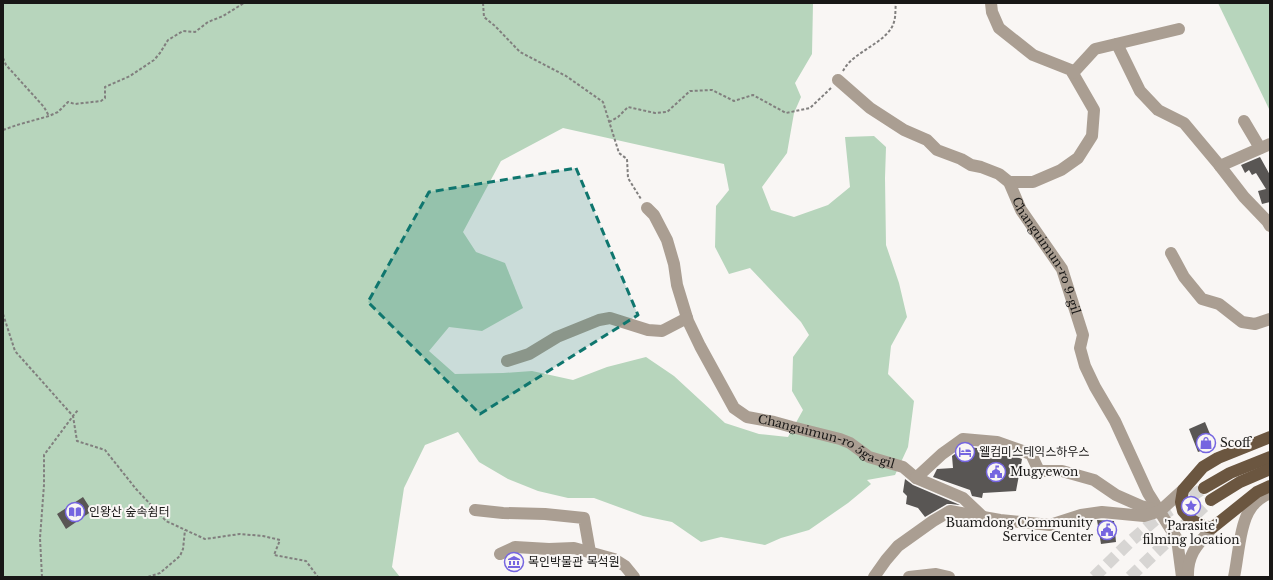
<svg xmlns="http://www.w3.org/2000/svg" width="1273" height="580" viewBox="0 0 1273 580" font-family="'Libre Baskerville','Noto Sans KR',serif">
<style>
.green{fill:#b7d5bc;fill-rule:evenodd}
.building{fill:#595654}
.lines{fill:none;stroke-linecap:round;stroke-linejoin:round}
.major-tunnel{stroke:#d7d5d3;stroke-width:12;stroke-dasharray:12 6;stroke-linecap:butt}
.path{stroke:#817f7e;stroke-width:2;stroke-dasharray:3 2;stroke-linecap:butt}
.minor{stroke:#aa9e92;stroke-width:12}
.major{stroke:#6b5640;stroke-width:12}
.marked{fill:#0f766e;fill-opacity:0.2;stroke:#0f766e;stroke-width:3;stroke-dasharray:8 5;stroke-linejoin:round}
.labels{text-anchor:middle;stroke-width:4;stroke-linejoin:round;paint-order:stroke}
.street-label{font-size:12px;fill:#181716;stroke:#f9f6f4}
.poi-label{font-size:12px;fill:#181716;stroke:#f9f6f4;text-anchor:start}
</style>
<rect width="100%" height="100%" fill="#f9f6f4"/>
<g class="green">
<path d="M3,3h810l-1,51 -17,29 6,14 -7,16 -7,40 -25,34 9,23 23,7 34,-12 22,-18 -5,-50 29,-1 12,11 -1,31 1,67 13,38 8,34 -16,29 -3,28 26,27 -6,46 -13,28 -28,5 4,4 -23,19 -39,27 -28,8 -16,7 -44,-8 -20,5 -29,-20 -29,-6 -49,-18h-26l-30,-7 -30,-12 -29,-17 -21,-30 -33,13 -21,43 -12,79 8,10h-397zM563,128l161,36 5,26 -13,16 -1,41 14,27 21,-6 51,54 8,13 -16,22 -1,34 11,19 -15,27 -29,-3 -34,-11 -51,-47 -28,-19 -39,10 -34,13 -41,-9 -29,2 -48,1 -26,-23 20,-24 33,4 41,-23 -18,-45 -29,-11 -13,-20 38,-71z"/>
<path d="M1218,3h52v108z"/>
</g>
<g class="building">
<path d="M1260,157l10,18v27l-8,2 -4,-13 8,-2 -10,-16 -4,2 -3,-5 -4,3 -4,-8z"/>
<path d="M1205,422l10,24 -17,6 -9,-23z"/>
<path d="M965,447l12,1v2l26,2 19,7 -6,32 -33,2 -1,5 -10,-2 -2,-6 -37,-13 4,-8 16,-1 -1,-12z"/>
<path d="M905,479l8,6 47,20 -9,-1h-4l-22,13 -7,-9 -12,-4 1,-8 -4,-4z"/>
<path d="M83,497l9,14 -26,18 -9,-15z"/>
<path d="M1097,520l17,1 2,21 -15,2z"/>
</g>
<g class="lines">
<g class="major-tunnel">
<path d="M1094,577l38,-37 23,-20 49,-32"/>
<path d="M1130,577l81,-77"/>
</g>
<g class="path">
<path d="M483,3l1,14 11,9 25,26 46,24 37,26 16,51 8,6 1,19 13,21"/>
<path d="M3,58l3,7 38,42 5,9"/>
<path d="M843,71c10,-20 45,-28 51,-49 2,-6 1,-13 2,-19"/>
<path d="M609,122l9,-5 10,-10 27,6 12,-1 23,-21 22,-1 22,11 19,-6 33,18 24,-5 21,-20"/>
<path d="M3,130l14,-5 32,-9 9,-4 10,-10 7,2 26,-3 4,-3v-11l25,-11 24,-16 6,-7 8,-13 15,-9 12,1 13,-10 15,-6 21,-13"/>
<path d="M3,314l12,37 58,65 5,-6"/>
<path d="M42,577l-2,-39 4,-53v-30l29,-39 4,25 28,9 31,39 30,32 39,18 35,-5 23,2 17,4 -6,15 32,6 12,16"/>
<path d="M148,577l12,-4 20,-17 3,-7 2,-19"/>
</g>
<g class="minor">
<path d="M991,3l1,9 7,16 34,27 38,15 23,40 -2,26 -14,22 -17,12 -28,12h-24"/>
<path d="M1117,44l23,47 18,19 26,13 36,43 24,31 23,24 3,5"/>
<path d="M1073,73l22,-24 84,-20"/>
<path id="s1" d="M838,80l32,28 34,22 23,10 10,10 24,9 10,6 10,2 18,7 10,8 12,28 41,59 21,66 -3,13 5,18 10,21 20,34 33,72 29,46 5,38"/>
<path d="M1244,121l16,27"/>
<path d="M1220,166l50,-22"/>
<path id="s2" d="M647,208l7,7 13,25 7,24 3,21 11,36 12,25 34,62 13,9 27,5 18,5 48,12 10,4 19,14 34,10 13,11 47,20 20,19"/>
<path d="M1171,253l13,24 18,22 17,5 23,18 13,2 15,-5"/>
<path d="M507,361l22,-7 28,-17 42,-17 11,-2 38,12 14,1 25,-13"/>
<path d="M916,478l26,-24 21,-15 34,3 34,12 8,17h23l32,9 22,15 25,11 19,5"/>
<path d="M475,510l28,3 42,1 39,4 6,34"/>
<path d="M500,554l15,-7 34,2 25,-1 40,11 11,7 9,11"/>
<path d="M874,577l12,-17 12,-14 35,-25 17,-10 50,9 50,5 31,-10 21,-3 42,4 16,-5 23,-21"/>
<path d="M909,577l27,-3 13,3"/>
<path d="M1188,577c-1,-23 10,-33 24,-49"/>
<path d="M1234,577c4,-18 6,-55 17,-69 4,-6 12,-12 19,-15"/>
</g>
<g class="major">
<path d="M1270,437l-52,21 -15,9 -20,23 -2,12 2,9 7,8 11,6 11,3 45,-36 13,-6"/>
<path d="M1204,488l26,-15 40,-16"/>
<path d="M1211,500l29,-18 30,-13"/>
</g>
</g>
<path class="marked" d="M576,168l62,147 -158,99 -112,-112 61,-110z"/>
<defs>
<symbol id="shop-ring" viewBox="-11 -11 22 22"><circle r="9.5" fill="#f9f6f4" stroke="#7565e0" stroke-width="1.5"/><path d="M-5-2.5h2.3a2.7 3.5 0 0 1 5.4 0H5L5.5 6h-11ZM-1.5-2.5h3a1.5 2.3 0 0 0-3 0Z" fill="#7565e0"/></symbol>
<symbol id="hotel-ring" viewBox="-11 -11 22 22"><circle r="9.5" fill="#f9f6f4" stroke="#7565e0" stroke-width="1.5"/><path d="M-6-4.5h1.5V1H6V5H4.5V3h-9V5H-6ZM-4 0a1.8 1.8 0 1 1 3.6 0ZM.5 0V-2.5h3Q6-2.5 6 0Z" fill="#7565e0"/></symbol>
<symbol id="civic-ring" viewBox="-11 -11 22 22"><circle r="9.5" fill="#f9f6f4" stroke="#7565e0" stroke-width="1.5"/><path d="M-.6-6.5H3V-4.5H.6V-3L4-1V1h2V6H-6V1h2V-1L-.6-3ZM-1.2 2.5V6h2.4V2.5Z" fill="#7565e0"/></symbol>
<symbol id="sight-ring" viewBox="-11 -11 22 22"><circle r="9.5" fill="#f9f6f4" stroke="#7565e0" stroke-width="1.5"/><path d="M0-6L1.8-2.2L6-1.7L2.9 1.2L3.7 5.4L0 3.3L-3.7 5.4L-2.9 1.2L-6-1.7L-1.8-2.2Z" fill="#7565e0"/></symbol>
<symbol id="library-ring" viewBox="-11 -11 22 22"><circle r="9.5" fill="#f9f6f4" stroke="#7565e0" stroke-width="1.5"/><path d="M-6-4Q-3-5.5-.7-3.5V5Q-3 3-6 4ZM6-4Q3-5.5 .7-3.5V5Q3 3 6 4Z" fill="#7565e0"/></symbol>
<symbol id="museum-ring" viewBox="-11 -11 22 22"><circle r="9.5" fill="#f9f6f4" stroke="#7565e0" stroke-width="1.5"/><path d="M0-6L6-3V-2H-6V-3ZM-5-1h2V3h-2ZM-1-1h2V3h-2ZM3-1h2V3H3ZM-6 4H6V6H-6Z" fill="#7565e0"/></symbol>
</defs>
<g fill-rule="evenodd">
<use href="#shop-ring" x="1195" y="432" width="22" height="22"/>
<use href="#hotel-ring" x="954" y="441" width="22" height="22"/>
<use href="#civic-ring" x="985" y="461" width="22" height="22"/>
<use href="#sight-ring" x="1180" y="495" width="22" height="22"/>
<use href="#library-ring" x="64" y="501" width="22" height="22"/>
<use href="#civic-ring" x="1096" y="519" width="22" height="22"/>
<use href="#museum-ring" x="503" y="551" width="22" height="22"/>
</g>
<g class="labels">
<g class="street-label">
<text dy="4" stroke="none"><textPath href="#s1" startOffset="285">Changuimun-ro 9-gil</textPath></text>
<text dy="4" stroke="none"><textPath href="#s2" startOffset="320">Changuimun-ro 5ga-gil</textPath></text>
</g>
<g class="poi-label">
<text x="1220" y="447">Scoff</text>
<text x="979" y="456">웰컴미스테익스하우스</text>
<text x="1010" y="476">Mugyewon</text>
<text x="89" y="516">인왕산 숲속쉼터</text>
<text x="1093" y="527" text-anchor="end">Buamdong Community<tspan x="1093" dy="14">Service Center</tspan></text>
<text x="1191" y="530" text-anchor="middle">'Parasite'<tspan x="1191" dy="14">filming location</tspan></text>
<text x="528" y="566">목인박물관 목석원</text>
</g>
</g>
<rect width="1273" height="580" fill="none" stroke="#181716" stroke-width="8"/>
</svg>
